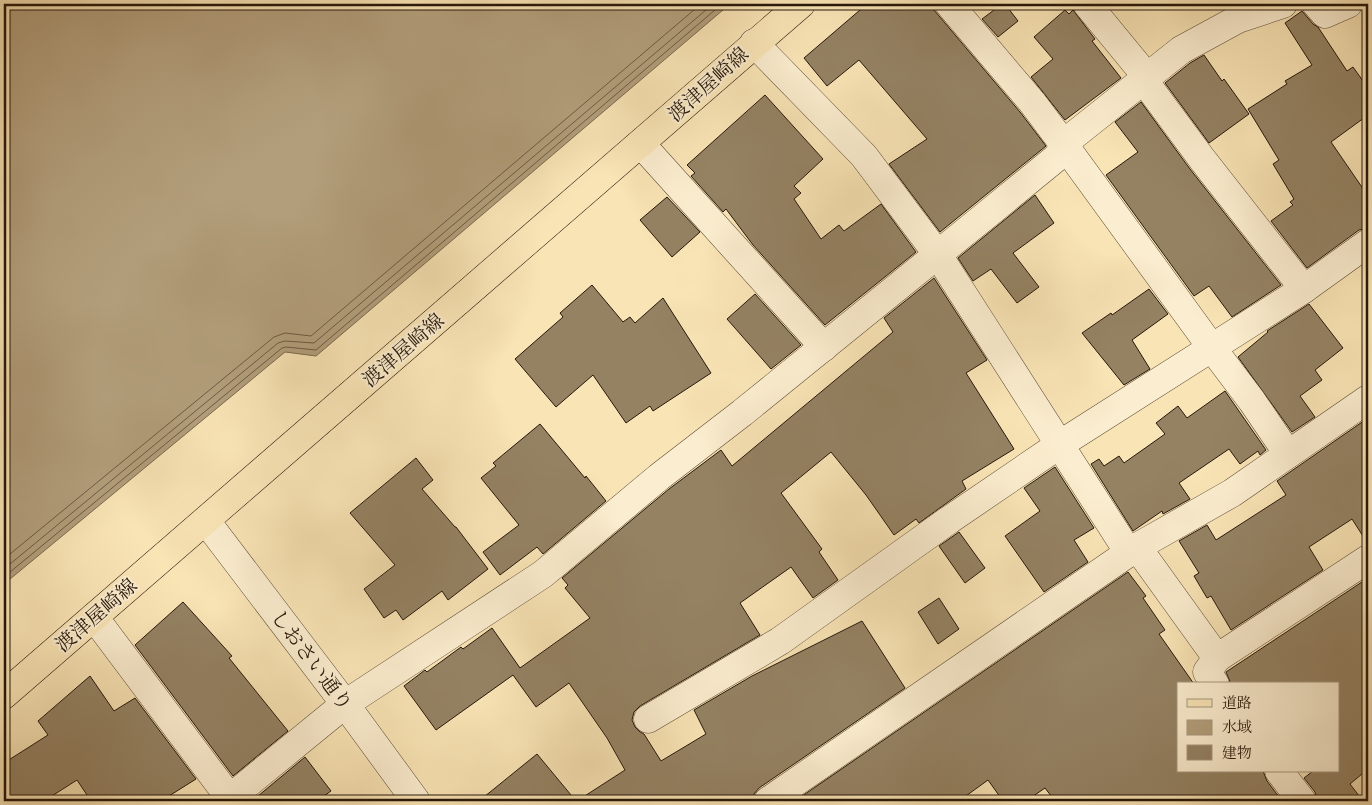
<svg xmlns="http://www.w3.org/2000/svg" width="1372" height="805" viewBox="0 0 1372 805" font-family="Alegreya,'Noto Serif JP',serif">
<style>
.water{fill:#b29e7b;stroke:#7a684e}
.lines{fill:none;stroke-linecap:round;stroke-linejoin:round}
.shore{stroke:#6c5a42;stroke-width:1}
.building{fill:#948263;stroke:#27170a}
.minor-casing{stroke:#5c4a35;stroke-width:29}
.major-casing{stroke:#27170a;stroke-width:29}
.minor{stroke:#fbedcf;stroke-width:28}
.major{stroke:#f9e4b5;stroke-width:28}
.labels{text-anchor:middle;stroke-width:4;stroke-linejoin:round;paint-order:stroke}
.street-label{font-size:20px;fill:#27170a;stroke:#fbedcf}
</style>
<rect width="100%" height="100%" fill="#f9e4b5"/>
<filter id="stains"><feTurbulence type="fractalNoise" baseFrequency=".004" numOctaves="4"/><feColorMatrix values="0 0 0 0 .2 0 0 0 0 .09 0 0 0 0 .02 0 0 0 .5 -.17"/></filter>
<radialGradient id="worn" r=".72"><stop offset=".6" stop-color="#630" stop-opacity="0"/><stop offset="1" stop-color="#630" stop-opacity=".3"/></radialGradient>
<path class="water" d="M4,4h726l-414,352 -31,-4 -281,232z"/>
<g class="lines">
<g class="shore">
<path d="M4,559l270,-222 11,-4 26,3 390,-332"/>
<path d="M4,569l274,-226 7,-2 29,2 399,-339"/>
<path d="M4,577l278,-229 4,-1 30,3 406,-346"/>
</g>
</g>
<g class="building">
<path d="M867,4h62l91,108 26,34 -106,86 -51,-68 38,-25 -68,-79 -32,26 -23,-28z"/>
<path d="M1002,4h3l13,17 -20,16 -16,-18z"/>
<path d="M1065,10l4,4 4,-4 22,29 -3,2 29,37 -56,42 -34,-43 22,-18 -19,-22z"/>
<path d="M1302,11l11,13 5,3 29,44 6,-4 15,21v27l-37,27 37,54v32l-9,2 -52,38 -36,-47 22,-16 -3,-3 4,-3 -21,-35 6,-4 -31,-51 39,-25 -2,-3 27,-16 -27,-42z"/>
<path d="M1204,55l18,26 2,-2 25,35 -40,29 -44,-60 25,-20z"/>
<path d="M765,95l58,64 -29,27 7,7 -7,6 27,40 18,-14 5,6 37,-27 35,48 -91,73 -72,-80 -27,-36 -3,3 -32,-36 4,-3 -8,-8z"/>
<path d="M1141,102l49,67 91,116 -49,32 -23,-31 -15,10 -88,-121 32,-23 -23,-30z"/>
<path d="M1035,195l19,28 -41,30 26,34 -22,16 -26,-34 -18,12 -15,-23z"/>
<path d="M667,197l33,35 -28,25 -32,-37z"/>
<path d="M934,278l53,82 -21,13 48,76 -52,32 4,8 -47,34 -3,-4 -22,16 -28,-40 -35,-43 -50,41 41,56 -3,3 19,28 -25,18 -22,-31 -51,36 20,32 -120,71 -6,6 -2,8 3,7 5,5 4,2 17,27 45,-27 -12,-24 58,-34 110,-55 43,67 -146,100 -5,6 -1,7h-176l48,-31 -18,-32 -38,-55 -33,24 -23,-32 -77,55 -32,-44 21,-16 2,2 34,-25 2,2 29,-21 28,40 70,-50 -25,-30 3,-3 -6,-7 107,-89 52,-39 11,16 161,-134 -9,-14z"/>
<path d="M592,285l31,37 7,-5 5,6 28,-25 48,75 -58,38 -3,-5 -24,17 -33,-48 -37,32 -41,-48 48,-42 -3,-4z"/>
<path d="M1149,289l19,25 -36,26 18,29 -26,16 -42,-52 29,-20 1,2z"/>
<path d="M755,294l46,51 -30,24 -44,-50z"/>
<path d="M1309,304l34,44 -28,22 7,10 -22,16 15,21 -23,15 -54,-75 30,-25 -1,-1z"/>
<path d="M1225,391l41,59 -6,5 -2,-4 -18,13 -11,-15 -50,34 11,16 -27,15 -1,-3 -29,20 -42,-67 8,-5 5,7 15,-10 5,7 41,-29 -9,-11 22,-17 9,12z"/>
<path d="M1368,418v126l-16,-25 -43,28 14,23 -92,60 -20,-34 -4,2 -13,-22 5,-3 -20,-32 28,-16 9,15 70,-45 -9,-14z"/>
<path d="M540,424l45,54 1,-2 20,25 -63,53 -6,-7 -37,28 -17,-23 36,-27 -38,-47 15,-12 -3,-3z"/>
<path d="M416,458l17,22 -11,9 33,38h1l32,42 -40,31 -6,-9 -39,29 -7,-10 -12,8 -20,-29 31,-24 -45,-52z"/>
<path d="M1055,467l39,61 -20,12 14,22 -44,30 -39,-56 35,-25 -16,-23z"/>
<path d="M959,532l26,36 -20,15 -26,-37z"/>
<path d="M1128,572l18,24 -3,2 22,32 -6,4 35,50h-16v87h85l4,10 15,20h-227l-10,-13 -19,13h-23l-15,-21 -29,21h-164z"/>
<path d="M1368,578v191l-18,15 13,17h-46l-2,-9 -11,-14 9,-7h25v-87h-107l-5,-12z"/>
<path d="M939,598l20,31 -21,15 -20,-32z"/>
<path d="M183,602l49,54 -3,2 59,73 -55,45 -98,-131z"/>
<path d="M90,676l24,35 21,-13 61,81 -35,22h-70l-14,-21 -33,21h-40v-38l44,-28 -10,-14z"/>
<path d="M537,754l39,47h-97z"/>
<path d="M305,757l26,34 -14,10h-65z"/>
</g>
<g class="lines">
<defs>
<g id="minor">
<path d="M949,4l83,98 33,44 147,202 40,53 36,53"/>
<path d="M1087,4l60,73 4,13 51,69 102,130"/>
<path d="M1316,4l9,10 23,-10"/>
<path d="M754,43l110,113 74,99 191,298"/>
<path d="M641,144l183,203"/>
<path d="M206,521l139,183 71,97"/>
<path d="M1137,547l80,111"/>
<path d="M94,617l138,184"/>
<path d="M1215,684l-8,-12 10,-14 151,-99"/>
<path d="M648,719l132,-78 169,-121 110,-75 245,-156 64,-46"/>
<path d="M1279,771l23,30"/>
<path d="M230,798l115,-94 198,-130 116,-97 83,-64 248,-201 66,-54 17,-22 108,-86 57,-31 45,-15"/>
<path d="M768,801l369,-254 95,-54 136,-94"/>
</g>
<path id="major" d="M4,695l797,-691"/>
</defs>
<use href="#minor" class="minor-casing"/>
<use href="#major" class="major-casing"/>
<use href="#minor" class="minor"/>
<use href="#major" class="major"/>
</g>
<g class="labels">
<g class="street-label">
<text transform="translate(708 84) rotate(-42)" y="7">渡津屋崎線</text>
<text transform="translate(403 350) rotate(-41)" y="7">渡津屋崎線</text>
<text transform="translate(96 615) rotate(-41)" y="7">渡津屋崎線</text>
<text transform="translate(312 660) rotate(53)" y="7">しおさい通り</text>
</g>
</g>
<rect width="1372" height="805" fill="none" stroke="#f9e4b5" stroke-width="20"/>
<rect x="5" y="5" width="1362" height="795" fill="none" stroke="#27170a" stroke-width="2.5"/>
<rect x="10" y="10" width="1352" height="785" fill="none" stroke="#27170a"/>
<rect x="1177" y="682" width="162" height="90" fill="#fbedcf" stroke="#a69780"/>
<rect x="1187" y="699" width="25" height="8" fill="#f9e4b5" stroke="#a69780"/>
<text x="1222" y="708" font-size="15" fill="#27170a">道路</text>
<rect x="1187" y="720" width="25" height="15" fill="#b29e7b" stroke="#a69780"/>
<text x="1222" y="732" font-size="15" fill="#27170a">水域</text>
<rect x="1187" y="745" width="25" height="15" fill="#948263" stroke="#a69780"/>
<text x="1222" y="758" font-size="15" fill="#27170a">建物</text>
<rect width="100%" height="100%" filter="url(#stains)"/>
<rect width="100%" height="100%" fill="url(#worn)"/>
</svg>
